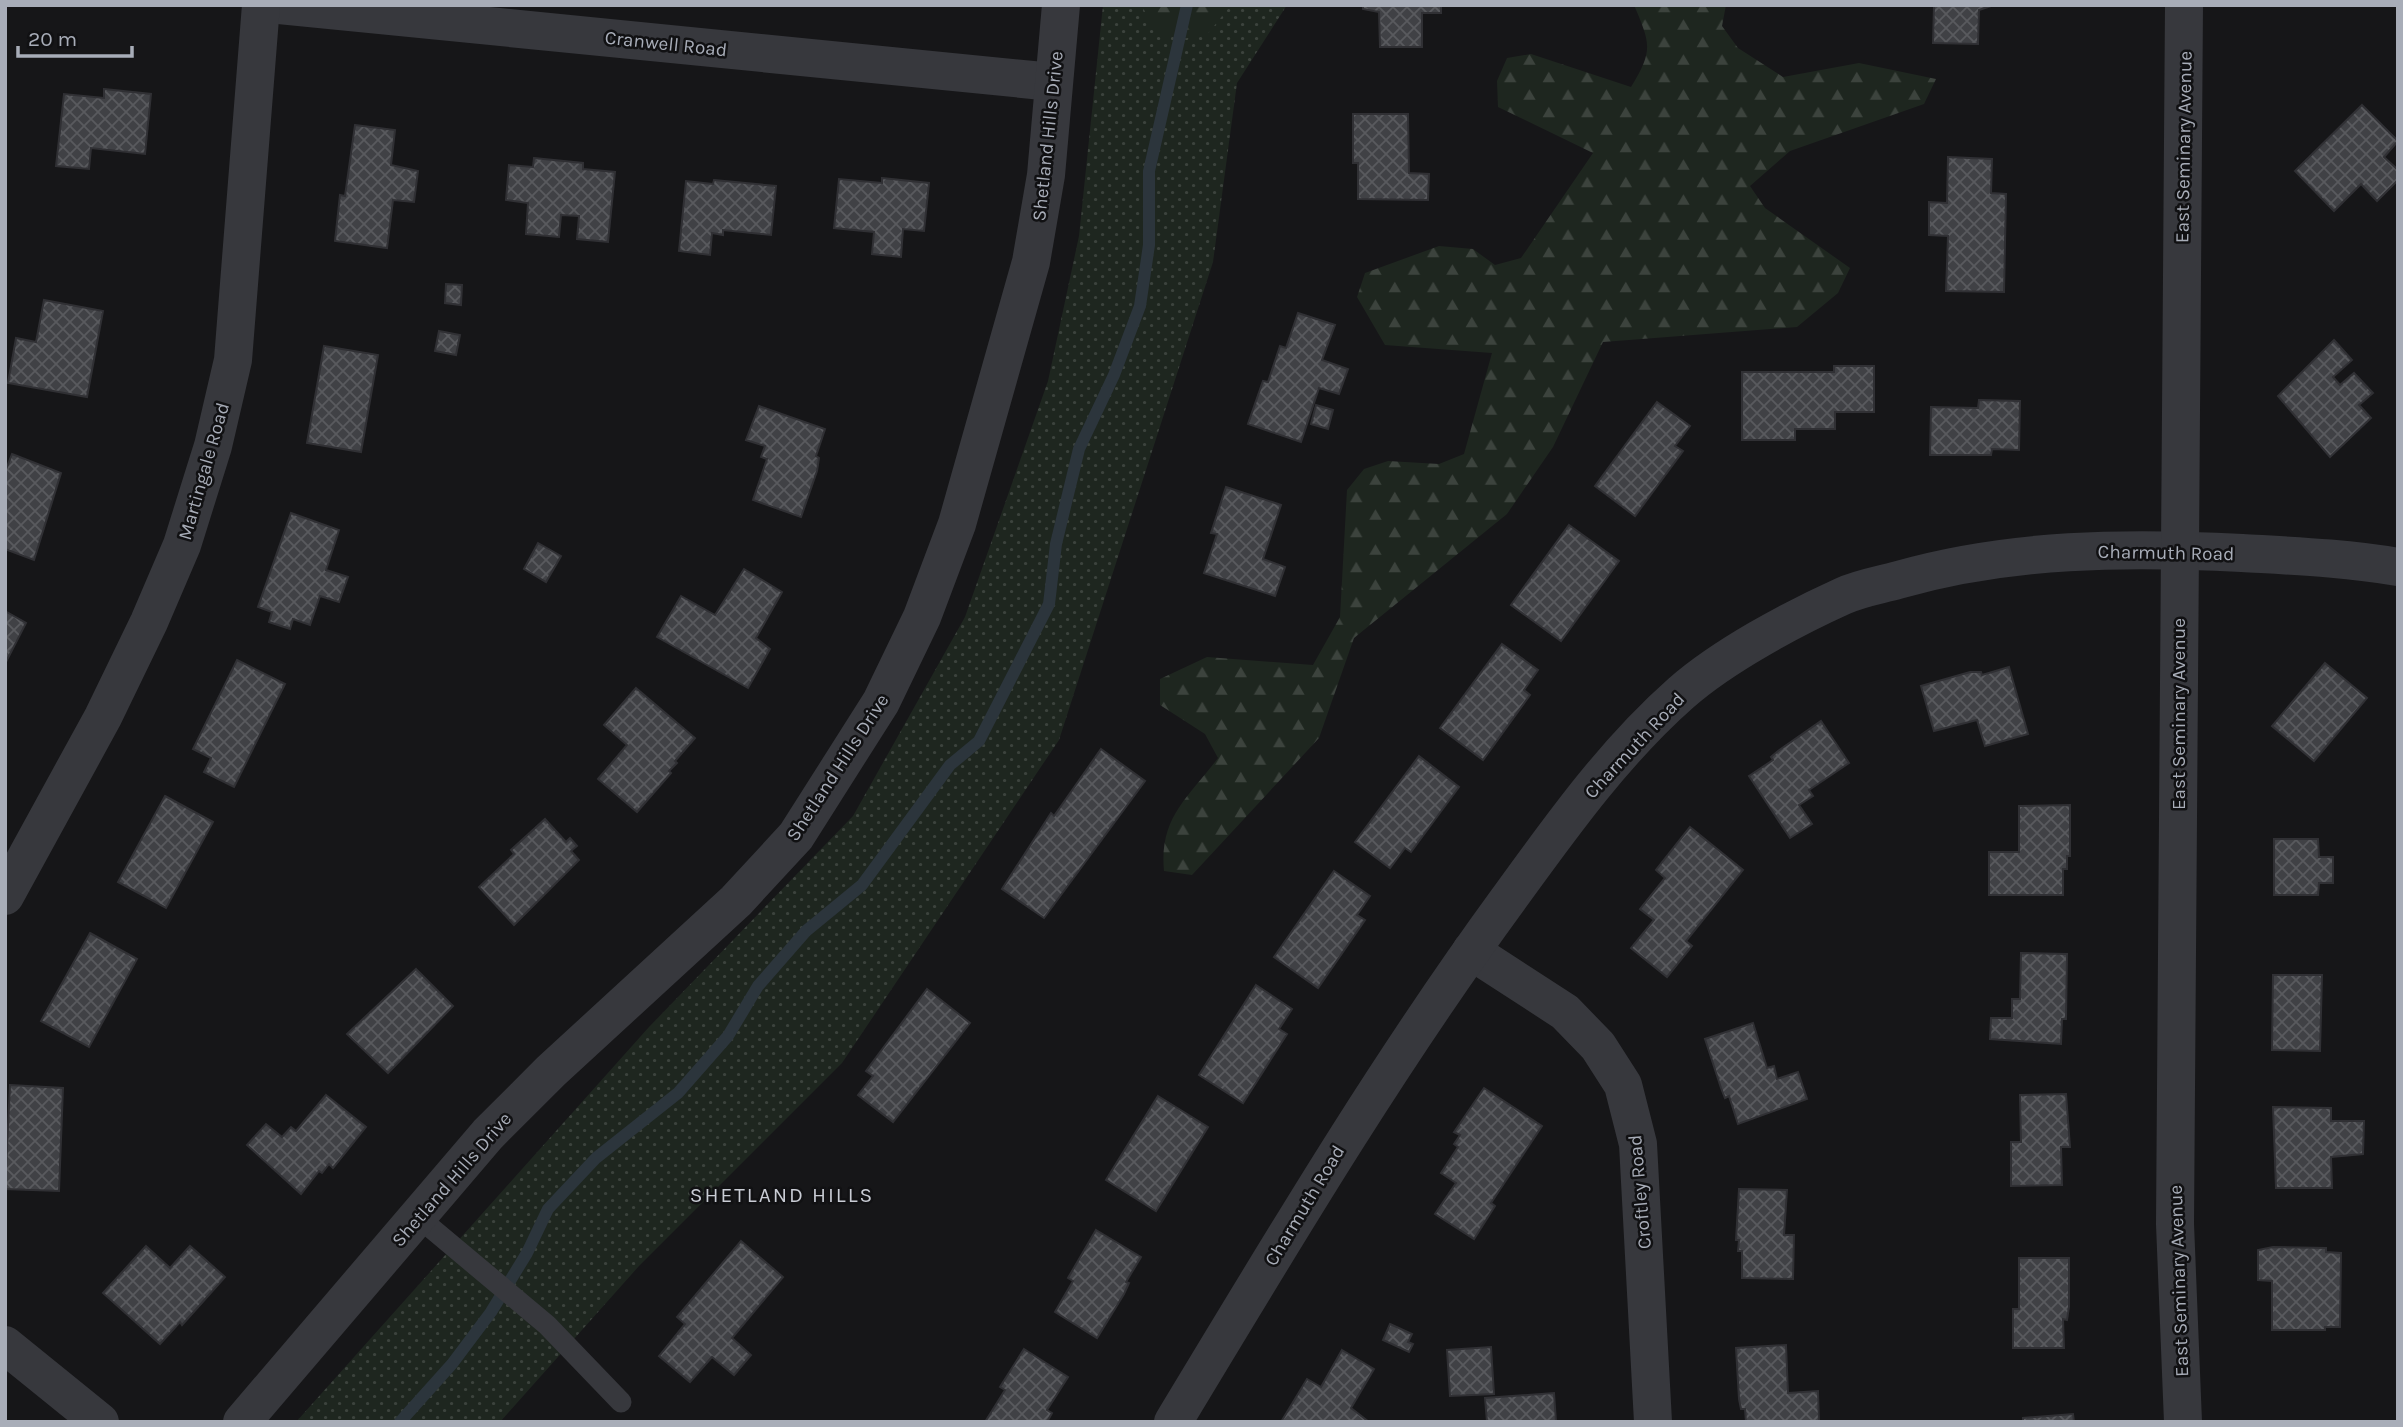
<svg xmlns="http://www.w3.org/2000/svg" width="2403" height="1427" viewBox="0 0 2403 1427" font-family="Karla,sans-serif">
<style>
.grass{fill:url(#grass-dots)}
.forest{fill:url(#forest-firs)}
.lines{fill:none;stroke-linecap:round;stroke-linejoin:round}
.stream{stroke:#2c353c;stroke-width:12}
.building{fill:url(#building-cross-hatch);stroke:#303034;stroke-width:2}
.service{stroke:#37383d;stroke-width:21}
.minor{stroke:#37383d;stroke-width:38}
.tertiary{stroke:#37383d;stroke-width:38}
.labels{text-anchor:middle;stroke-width:5;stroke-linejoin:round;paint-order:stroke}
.street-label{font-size:19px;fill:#a8adb8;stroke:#111113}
.neighbourhood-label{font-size:21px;letter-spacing:2px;fill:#c9ccd4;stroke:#111113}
</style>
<defs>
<pattern id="grass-dots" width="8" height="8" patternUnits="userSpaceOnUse" patternTransform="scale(1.75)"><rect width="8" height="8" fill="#1e261f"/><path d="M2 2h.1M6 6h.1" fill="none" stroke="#3c433d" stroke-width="1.8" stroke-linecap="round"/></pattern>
<pattern id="forest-firs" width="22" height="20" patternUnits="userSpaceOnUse" patternTransform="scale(1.75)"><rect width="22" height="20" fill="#1e261f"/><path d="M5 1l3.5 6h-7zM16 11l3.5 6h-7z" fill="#3c433d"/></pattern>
<pattern id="building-cross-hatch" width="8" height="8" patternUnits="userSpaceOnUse" patternTransform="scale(1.75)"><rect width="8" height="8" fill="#404145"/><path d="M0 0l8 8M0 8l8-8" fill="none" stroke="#595a5e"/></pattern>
</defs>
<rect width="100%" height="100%" fill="#161618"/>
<path class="grass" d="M1103,5h184l-50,78 -24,179 -154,478 -217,323 -203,203 -139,156h-204l353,-395 204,-211 112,-199 83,-236 31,-145z"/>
<g class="forest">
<path d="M1142,5h89l-25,31 -27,3 -26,-9z"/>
<path d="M1634,5h92l-4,21 16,22 45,29 76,-14 77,16 -12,25 -134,47 -40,35 15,22 85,60 -12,25 -41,34 -194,15 -50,105 -46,67 -153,124 -35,100 -127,137 -28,-4c-5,-54 24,-73 54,-113l-13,-24 -45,-29v-26l47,-22 106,8 27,-48 7,-127 17,-21 24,-8 51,3 25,-10 28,-101 -107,-8 -28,-48 8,-24 74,-27 34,3 22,16 26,-7 72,-105 -95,-46 -1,-26 10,-23 24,-4 100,33c23,-37 19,-44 3,-82z"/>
</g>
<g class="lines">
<path class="stream" d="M400,1422l52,-58 39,-52 36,-59 21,-44 48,-51 82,-65 50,-57 30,-50 48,-55 56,-46 88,-120 29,-24 70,-137 7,-60 23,-95 35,-74 26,-69 9,-61v-74l38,-166"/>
</g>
<g class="building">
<path d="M1363,5h78v8h-19v34h-42l-1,-35 -16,-3z"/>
<path d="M1934,5h60l-15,5 -1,34 -45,-1z"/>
<path d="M104,89l47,5 -6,60 -54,-6 -2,21 -33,-3 8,-72 40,4z"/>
<path d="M2362,105l36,36 -14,16 14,13v10l-21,21 -16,-17 -27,27 -39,-40z"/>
<path d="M1353,114h55l1,59 20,1 -1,26 -70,-1v-36h-5z"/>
<path d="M355,125l40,5 -4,35 27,6 -4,31 -21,-2 -6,48 -52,-7 5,-46 5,1z"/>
<path d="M1948,157l44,2 -1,34 15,1 -2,98 -58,-1 2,-55 -19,-1v-33l18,1z"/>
<path d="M534,158l49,5v6l32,3 -7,70 -31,-3 2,-23 -18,-1 -2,22 -33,-3 2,-31 -22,-3 3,-35 24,2z"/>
<path d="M882,178l47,5 -5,48 -21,-2 -2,28 -29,-3 2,-22 -40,-4 5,-49 43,4z"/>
<path d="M714,180l62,6 -5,49 -48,-5v5l-11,-2 -2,22 -31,-4 7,-70 27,3z"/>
<path d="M446,284l16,1 -1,20 -16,-2z"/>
<path d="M44,300l59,11 -16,86 -79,-14 8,-45 20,4z"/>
<path d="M1298,313l37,12 -13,35 26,9 -9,25 -20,-6 -18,54 -53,-18 15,-43 5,1 12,-36 6,2z"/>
<path d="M439,331l21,4 -4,20 -21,-4z"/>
<path d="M2334,340l18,20 -19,17 7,8 14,-12 19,20 -14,12 12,13 -41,39 -52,-61z"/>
<path d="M324,346l54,9 -17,97 -54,-9z"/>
<path d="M1834,366h40v46h-39v17h-40v11h-53v-68h92z"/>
<path d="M1979,400l41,1 -1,49 -27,-1 -1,6h-61l1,-48 47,1z"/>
<path d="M1657,402l33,24 -15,20 8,5 -48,65 -40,-30z"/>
<path d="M1316,405l17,5 -5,19 -17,-5z"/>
<path d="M759,406l66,23 -9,27 3,2 -2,13 -16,46 -48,-17 14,-41 -6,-2 4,-11 -19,-6z"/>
<path d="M12,454l49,19 -27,87 -29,-11v-77z"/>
<path d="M1226,487l55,18 -18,54 22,8 -10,29 -71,-23 13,-39 -6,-1z"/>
<path d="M291,513l48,17 -13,40 22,7 -9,25 -19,-6 -10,29 -17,-6 -3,10 -21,-7 3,-10 -14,-5z"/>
<path d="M1569,525l50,36 -58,80 -50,-36z"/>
<path d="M538,543l23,13 -15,26 -22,-13z"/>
<path d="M744,569l38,23 -26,46 14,11 -22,39 -91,-51 24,-41 34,19z"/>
<path d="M5,611l21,12 -20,39h-1z"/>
<path d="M1502,644l36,26 -14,20 6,5 -47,65 -43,-32z"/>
<path d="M237,660l48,24 -51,103 -30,-15 7,-14 -18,-9z"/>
<path d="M2325,663l42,35 -53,63 -42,-35z"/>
<path d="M2009,667l19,67 -43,12 -8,-26 -43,11 -13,-45 49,-14h11l1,3z"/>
<path d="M636,688l59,50 -20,23 2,2 -8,8 2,2 -34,39 -39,-33 29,-34 -23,-20z"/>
<path d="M1821,721l28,42 -40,27 4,6 -14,9 13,19 -22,14 -41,-62 24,-16 -2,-3 7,-6z"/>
<path d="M1101,749l44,32 -101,137 -42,-29 49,-76 3,3z"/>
<path d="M1419,756l40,31 -48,65 -6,-4 -15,20 -35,-26z"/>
<path d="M165,796l48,26 -47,86 -48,-26z"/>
<path d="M2070,805v51h-3v13h-4v26h-74v-43h30v-46z"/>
<path d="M545,819l21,23 4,-4 7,8 -6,5 8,9 -65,65 -35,-38 35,-33 -3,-4z"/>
<path d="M1690,827l53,43 -57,71 6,5 -25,31 -36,-29 23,-28 -14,-11 25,-31 -9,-8z"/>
<path d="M2274,839h44l1,18h14v26h-14l-1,12h-44z"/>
<path d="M1334,871l36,25 -13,19 8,5 -47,68 -44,-31z"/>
<path d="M90,933l47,26 -48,88 -48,-26z"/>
<path d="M2021,953l46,1 -1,65h-4l-1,25 -71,-5 1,-21h21v-19h8z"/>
<path d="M416,969l37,37 -65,67 -41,-39z"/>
<path d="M2273,975h49l-2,76 -48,-1z"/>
<path d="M1256,985l36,24 -13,20 8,5 -44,69 -44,-28z"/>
<path d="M927,989l43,34 -77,99 -35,-27 15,-19 -7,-5z"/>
<path d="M1753,1023l14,45 7,-2 3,13 21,-7 9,27 -69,25 -9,-28 -4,2 -4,-10 -16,-49z"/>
<path d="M10,1085l53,3 -4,103 -54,-2z"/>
<path d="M1484,1088l58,38 -51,77 4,3 -21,33 -39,-25 21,-31 -15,-10 17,-26 -4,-3 6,-9 -6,-3z"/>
<path d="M2066,1094l4,53h-9l1,38 -51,1v-44h10l-1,-47z"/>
<path d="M326,1095l40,32 -33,41 -4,-4 -7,9 -3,-2 -18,23 -54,-49 19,-21 16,13 9,-10 5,4z"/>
<path d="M1158,1096l50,31 -52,84 -50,-31z"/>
<path d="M2273,1107l58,1v13h33l-1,33 -32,3 1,31h-56z"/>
<path d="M1739,1189l48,1 -3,45h10l-1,44 -51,-1v-27h-4l1,-11h-3z"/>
<path d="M1096,1230l45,27 -15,25 3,1 -5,11 -27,44 -42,-26 18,-31 -5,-3z"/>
<path d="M741,1241l42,36 -51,61 19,17 -17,20 -22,-18 -22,25 -31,-26 26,-32 -8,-7z"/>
<path d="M146,1246l24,22 20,-22 35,31 -43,48 -2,-3 -20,22 -57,-51z"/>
<path d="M2273,1247l53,1v4l15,1 -1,74h-15v3h-53v-49l-14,-1v-30z"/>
<path d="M2019,1258h50v49l-2,13 -4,-1 1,29h-51v-39h6z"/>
<path d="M1390,1324l22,10 -4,8 5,2 -4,8 -26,-12z"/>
<path d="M1786,1345l2,48 30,-2 1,31h-73l-1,-13h-4l-2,-10 -3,-51z"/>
<path d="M1491,1347l3,47 -44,2 -3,-46z"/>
<path d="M1024,1349l44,28 -21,33 5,3 -5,9h-62l20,-32 -5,-3z"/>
<path d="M1342,1350l32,19 -23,39 18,14h-88l26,-43 14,8z"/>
<path d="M1554,1393l2,29h-69l-2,-24z"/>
<path d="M2073,1414l1,8h-51v-4z"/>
</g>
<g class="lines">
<path class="service" d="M418,1217l129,108 74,77"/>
<g class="minor">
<path d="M279,5l774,77"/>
<path d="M5,896l98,-179 46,-95 33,-77 31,-99 20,-86 28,-355"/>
<path d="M1471,951l94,61 33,34 25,39 15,59 15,278"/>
<path d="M5,1345l95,77"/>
<path d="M242,1422l246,-288 63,-63 185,-170 60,-65 85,-134 41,-85 35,-93 74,-262 15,-87 15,-170"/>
</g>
<g class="tertiary">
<path d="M1173,1422c107,-177 212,-354 334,-521 53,-73 106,-148 174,-208 42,-37 111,-74 162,-97 17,-8 37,-11 55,-16 112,-32 229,-33 344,-27 52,3 104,5 156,14"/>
<path d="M2183,1422l-8,-198 9,-1219"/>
</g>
</g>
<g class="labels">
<g class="street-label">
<text transform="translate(666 43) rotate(6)" y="7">Cranwell Road</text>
<text transform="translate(1047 136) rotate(-84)" y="7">Shetland Hills Drive</text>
<text transform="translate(2183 147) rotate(-89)" y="7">East Seminary Avenue</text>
<text transform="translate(203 471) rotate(-74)" y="7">Martingale Road</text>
<text transform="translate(2166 552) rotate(1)" y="7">Charmuth Road</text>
<text transform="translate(2178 714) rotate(-90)" y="7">East Seminary Avenue</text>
<text transform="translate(1634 745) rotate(-47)" y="7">Charmuth Road</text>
<text transform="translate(837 767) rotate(-57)" y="7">Shetland Hills Drive</text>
<text transform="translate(451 1179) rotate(-49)" y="7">Shetland Hills Drive</text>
<text transform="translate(1639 1192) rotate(-95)" y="7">Croftley Road</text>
<text transform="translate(1304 1205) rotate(-59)" y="7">Charmuth Road</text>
<text transform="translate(2178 1281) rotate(-92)" y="7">East Seminary Avenue</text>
</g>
<g class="neighbourhood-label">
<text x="782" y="1202">SHETLAND HILLS</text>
</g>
</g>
<rect width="2403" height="1427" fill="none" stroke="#a8adb8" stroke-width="14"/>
<path d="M18 46v10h114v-10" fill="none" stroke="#a8adb8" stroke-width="3.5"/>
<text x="28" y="46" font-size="21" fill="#a8adb8" stroke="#111113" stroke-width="5" paint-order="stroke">20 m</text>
</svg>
